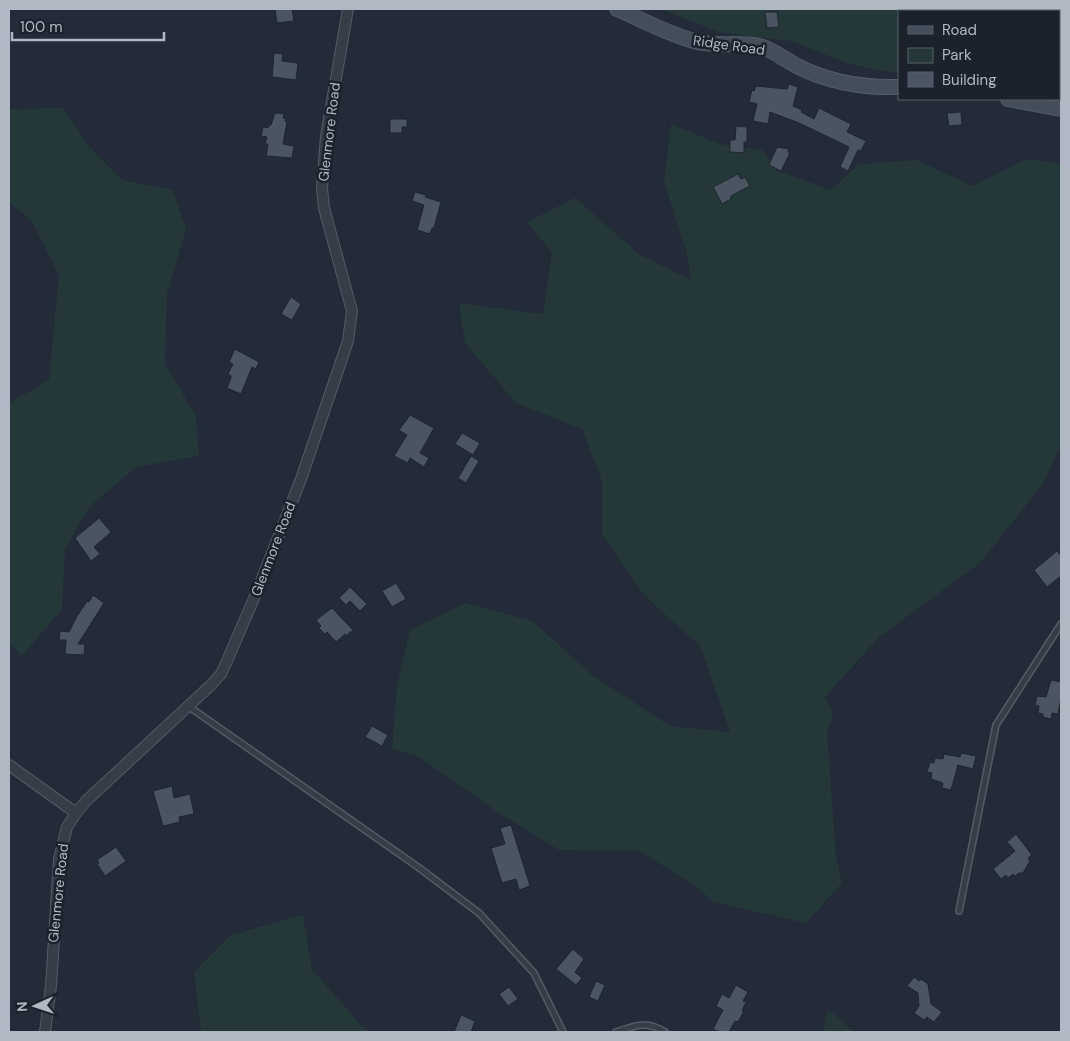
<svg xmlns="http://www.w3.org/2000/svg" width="1070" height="1041" viewBox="0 0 1070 1041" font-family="'DM Sans',sans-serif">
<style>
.green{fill:#253839}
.building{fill:#4b5562;stroke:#1d242e}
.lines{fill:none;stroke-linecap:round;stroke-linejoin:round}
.lane-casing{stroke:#535b65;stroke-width:8}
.street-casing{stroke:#535b65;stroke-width:12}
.secondary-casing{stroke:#535b65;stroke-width:16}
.lane{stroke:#363d47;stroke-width:5}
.street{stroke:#363d47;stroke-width:10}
.secondary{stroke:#444d5a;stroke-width:14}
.labels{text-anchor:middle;stroke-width:5;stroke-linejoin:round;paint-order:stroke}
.street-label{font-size:14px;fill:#b0b8c4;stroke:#1b222c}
</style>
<rect width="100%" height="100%" fill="#222b37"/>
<g class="green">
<path d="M661,9h400v79h-2v-77h-160v61h-10l-43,-9 -55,-22 -72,-9z"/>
<path d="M63,108l26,38 33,34 51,10 13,39 -19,65 -2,70 31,52 3,40 -63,11 -47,40 -24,42 -3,60 -40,47 -13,-13v-240l40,-23 10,-105 -28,-55 -22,-18v-93z"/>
<path d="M671,124l49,20 42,6 15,21 54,19 28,-26 58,-4 55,26 55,-27 34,5v282l-19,39 -62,78 -101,74 -54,60c10,18 10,16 2,34l9,126 6,26 -36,40 -92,-21 -18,-15 -56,-36 -81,-1 -63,-39 -77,-54 -27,-8 5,-64 13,-55 55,-27 68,18 59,54 78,51 60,6 -29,-85 -57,-52 -42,-61v-53l-20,-52 -66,-26 -51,-60 -6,-40 84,11 9,-61 -25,-31 48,-24 64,56 52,26 -5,-30 -22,-68z"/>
<path d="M303,915l9,54 48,55 10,8h-169l-7,-60 37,-37z"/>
<path d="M828,1009l26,23h-31z"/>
</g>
<g class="building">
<path d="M275,9h17l2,12 -17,2z"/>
<path d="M765,12h12l2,15 -12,1z"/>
<path d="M274,53l9,1 -1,7 16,2 -2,17 -24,-3z"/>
<path d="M789,84l9,3 -5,19 9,4 -1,2 13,7 5,-11 32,16 -4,8 19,9 -5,10 -3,-1 -10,21 -8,-4 9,-20 -50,-24 -29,-11 -2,12 -15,-3 4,-17 -8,-2 3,-12 2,1 2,-5 31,3z"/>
<path d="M961,112l1,13 -13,1 -2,-13z"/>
<path d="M275,113l9,1 -1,4 3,1 -1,2 2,1 -4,22 11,2 -2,12 -26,-2 2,-12h-3l2,-7 -6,-1 2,-9 5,1 1,-3h2z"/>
<path d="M390,119h17v8h-5v6h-12z"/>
<path d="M736,126l11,1v15h-3v11l-14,-1v-12h5z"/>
<path d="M777,147l12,2 -1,3 2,1 -9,18 -12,-6z"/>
<path d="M738,174l3,5 4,-2 5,9 -12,6 -7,4v3l-9,5 -9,-17z"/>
<path d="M415,192l11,3 -1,2 16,5 -7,26h-2l-2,6 -13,-4 7,-25 -12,-4z"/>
<path d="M291,297l10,7 -9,16 -11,-6z"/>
<path d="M235,349l24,13 -3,7 -4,-2 -11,27 -14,-6 4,-10v-2l-3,-2 5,-10 -4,-2z"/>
<path d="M410,415l24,13 -14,25 9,5 -5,9 -14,-9 -2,5 -14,-7 13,-21 -8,-5z"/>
<path d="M462,433l18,10 -7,12 -18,-11z"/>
<path d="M471,456l8,5 -13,22 -8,-5z"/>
<path d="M99,518l12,14 -17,15 6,7 -9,7 -16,-23z"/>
<path d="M1057,551l4,5v20l-14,11 -13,-17z"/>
<path d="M396,583l10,16 -14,8 -10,-16z"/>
<path d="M350,587l17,17 -7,7 -10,-10 -4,4 -7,-7z"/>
<path d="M93,595l11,8 -26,41h7l-1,11 -19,-1 1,-14h-7l1,-9 9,1 7,-14 11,-17 2,1z"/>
<path d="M332,608l21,22 -7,6 -1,-2 -9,8 -9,-10 -2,2 -6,-6 2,-2 -5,-6z"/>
<path d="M1051,680l10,2v16l-3,16 -6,-1 -1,6 -8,-2v-3l-5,-1 1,-7 -4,-1 2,-9 9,1z"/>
<path d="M372,726l16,9 -6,11 -17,-9z"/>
<path d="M961,753l15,3 -3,13 -15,-4 -7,25 -9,-2 1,-5 -12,-4 1,-6 -5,-1 3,-10 4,1 1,-5 8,1 1,-5 16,3z"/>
<path d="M172,786l2,12 16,-4 4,20 -15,3 1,5 -17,4 -10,-35z"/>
<path d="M511,825l19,61 -11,4 -3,-11 -14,4 -11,-35 14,-4 -5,-16z"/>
<path d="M1016,834l16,21 -4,3 2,3 -7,12h-4l-4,3 -2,-2 -5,4 -2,-3 -5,4 -8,-10 22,-18 -8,-9z"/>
<path d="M116,847l10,14 -21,15 -8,-12 2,-1 -2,-3z"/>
<path d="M573,949l11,10 -9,13 7,6 -6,7 -20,-16z"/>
<path d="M914,977l5,4 2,-2 7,5 3,20 11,8 -8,10 -7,-5 -3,3 -10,-7 5,-7 -1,-13 -11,-7z"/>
<path d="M596,981l9,4 -7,16 -9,-4z"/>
<path d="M736,985l12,7 -5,9 3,1 -4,9h2l-6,11 -3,-1 -6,11h-9l-7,-3 10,-19 -7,-4 6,-12 7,4z"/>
<path d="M509,987l9,12 -10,7 -9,-12z"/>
<path d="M461,1015l14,6 -4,11h-17z"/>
</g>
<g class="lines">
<defs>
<g id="lane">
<path d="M188,706l230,161 61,46 55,60 29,59"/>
<path d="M959,911l37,-186 65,-101"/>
<path d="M616,1032c19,-6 30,-12 49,0"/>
</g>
<g id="street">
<path d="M9,765l67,48"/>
<path d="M45,1032l6,-46 8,-127 8,-32 9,-14 10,-12 124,-115 11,-12 6,-13 31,-72 43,-110 47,-138 4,-30 -28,-103 -2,-20 4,-52 22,-127"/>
</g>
<g id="secondary">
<path d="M617,9c26,11 55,27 81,33 21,5 44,-1 65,5 13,5 24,14 36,20 32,16 65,21 100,20"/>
<path d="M1008,99l53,10"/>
</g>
</defs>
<use href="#lane" class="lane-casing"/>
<use href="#street" class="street-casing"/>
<use href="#secondary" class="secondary-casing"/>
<use href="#lane" class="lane"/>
<use href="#street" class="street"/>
<use href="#secondary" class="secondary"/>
</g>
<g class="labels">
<g class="street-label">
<text transform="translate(729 45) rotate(8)" y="5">Ridge Road</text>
<text transform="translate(329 132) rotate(-83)" y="5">Glenmore Road</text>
<text transform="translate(273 549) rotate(-69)" y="5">Glenmore Road</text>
<text transform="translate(58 893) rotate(-84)" y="5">Glenmore Road</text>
</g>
</g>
<rect width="1070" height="1041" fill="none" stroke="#b0b8c4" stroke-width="20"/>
<rect x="898" y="10" width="162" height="90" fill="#1b222c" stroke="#575e69"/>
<rect x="908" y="26" width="25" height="8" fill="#444d5a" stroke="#575e69"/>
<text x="942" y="35" font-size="15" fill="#b0b8c4">Road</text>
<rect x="908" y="48" width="25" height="15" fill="#253839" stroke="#575e69"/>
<text x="942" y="60" font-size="15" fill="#b0b8c4">Park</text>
<rect x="908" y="72" width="25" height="15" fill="#4b5562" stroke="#575e69"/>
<text x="942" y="85" font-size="15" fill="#b0b8c4">Building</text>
<g transform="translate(35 1006) rotate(267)" stroke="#1b222c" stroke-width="4" paint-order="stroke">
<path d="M0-4L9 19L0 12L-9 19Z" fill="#b0b8c4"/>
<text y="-8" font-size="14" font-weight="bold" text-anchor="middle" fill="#b0b8c4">N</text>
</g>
<path d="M12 32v8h152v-8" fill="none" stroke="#b0b8c4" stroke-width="2.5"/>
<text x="20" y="32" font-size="15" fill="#b0b8c4" stroke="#1b222c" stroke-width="4" paint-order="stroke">100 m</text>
</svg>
